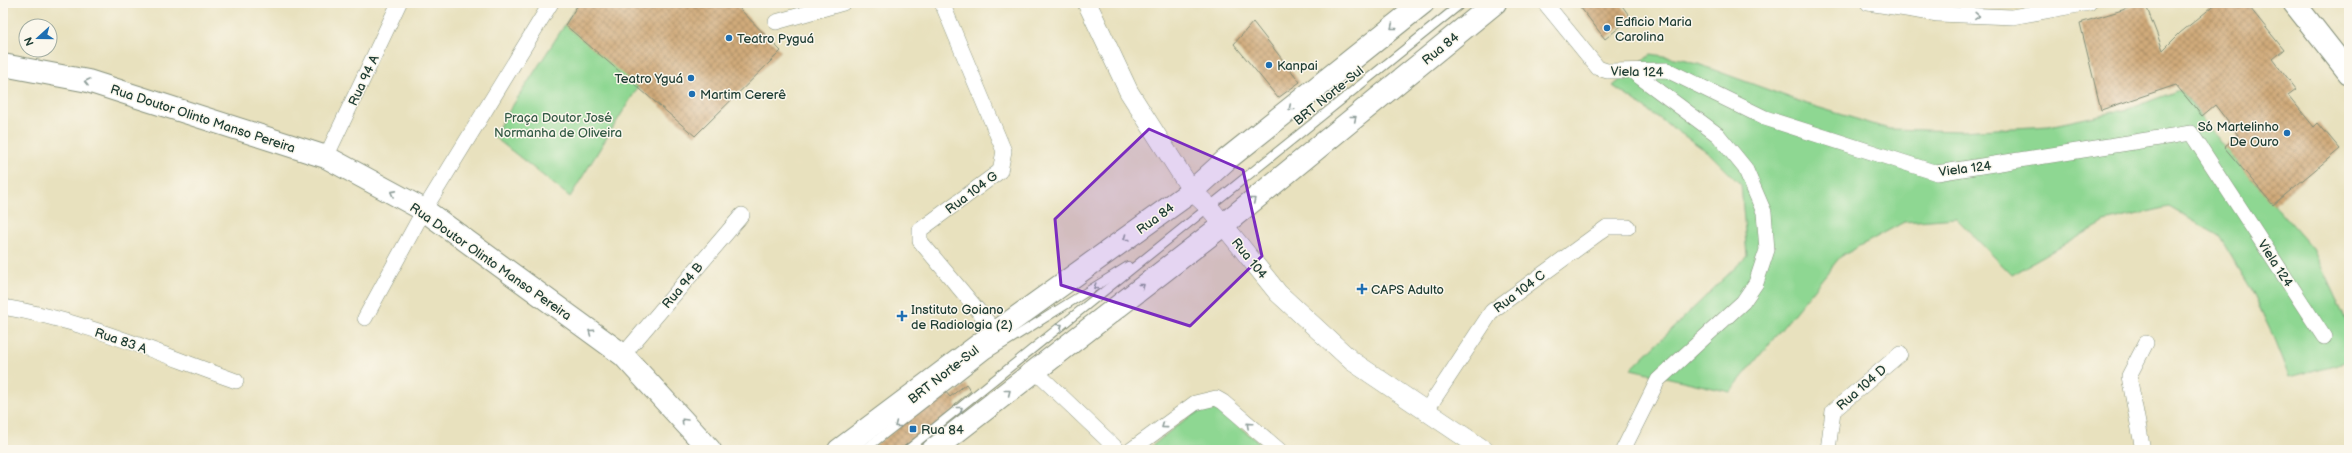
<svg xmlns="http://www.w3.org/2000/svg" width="2352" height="453" viewBox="0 0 2352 453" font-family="'Balsamiq Sans',sans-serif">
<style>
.park{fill:#8ed792;stroke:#568a63}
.building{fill:url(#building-cross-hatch)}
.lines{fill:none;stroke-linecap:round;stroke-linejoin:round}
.service-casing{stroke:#848f79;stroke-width:10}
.minor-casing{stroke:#848f79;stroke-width:16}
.tertiary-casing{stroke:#848f79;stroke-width:20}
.secondary-casing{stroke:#848f79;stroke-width:24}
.primary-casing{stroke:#848f79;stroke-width:24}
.service{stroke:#fff;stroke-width:8}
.minor{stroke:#fff;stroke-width:15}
.tertiary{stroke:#fff;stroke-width:19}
.secondary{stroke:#fff;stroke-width:22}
.primary{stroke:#fff;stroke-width:22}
.oneway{stroke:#8f9e9a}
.marked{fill:#7b2cbf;fill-opacity:0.2;stroke:#7b2cbf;stroke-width:3;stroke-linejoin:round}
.poi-dot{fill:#1f6fb2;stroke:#fbf7ec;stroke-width:1.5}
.labels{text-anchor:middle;stroke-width:3;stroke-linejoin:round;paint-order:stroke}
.poi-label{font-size:13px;fill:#1f3d34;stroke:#fbf7ec;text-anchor:start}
.street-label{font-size:13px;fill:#1f3d34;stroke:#fbf7ec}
.park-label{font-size:13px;fill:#355c47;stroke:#fbf7ec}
</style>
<defs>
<pattern id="building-cross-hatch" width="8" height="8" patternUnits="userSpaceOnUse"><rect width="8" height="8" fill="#d0aa7a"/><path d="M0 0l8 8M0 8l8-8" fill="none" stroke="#a88c65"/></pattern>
</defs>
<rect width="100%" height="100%" fill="#fbf7ec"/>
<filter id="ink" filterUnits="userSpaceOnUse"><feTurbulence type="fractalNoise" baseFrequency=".025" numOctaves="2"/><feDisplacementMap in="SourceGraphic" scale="8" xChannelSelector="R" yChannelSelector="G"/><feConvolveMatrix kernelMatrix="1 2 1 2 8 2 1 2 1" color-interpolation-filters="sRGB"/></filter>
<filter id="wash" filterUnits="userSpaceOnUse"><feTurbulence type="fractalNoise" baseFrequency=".012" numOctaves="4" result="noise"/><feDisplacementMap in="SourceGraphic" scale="16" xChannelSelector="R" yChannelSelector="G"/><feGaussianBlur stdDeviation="0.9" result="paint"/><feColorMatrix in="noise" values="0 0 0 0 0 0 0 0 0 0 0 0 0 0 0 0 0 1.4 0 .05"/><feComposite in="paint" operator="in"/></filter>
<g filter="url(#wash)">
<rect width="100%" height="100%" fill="#e8e1be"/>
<g class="park">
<path d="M579,3h111l-120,194 -77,-61z"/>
<path d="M1651,54l36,6 120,44 82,25 71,2 89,-5 79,-17 52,-19 55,70 78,89 36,78v34l-60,16 -17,-43 -22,-47 -31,-51 -50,-29 -65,15 -92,53 -56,-57 -52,4 -64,35 -110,135 -99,-23 116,-113 -6,-71 -32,-32 -96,-67z"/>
<path d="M1214,407l55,43h-122c21,-16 41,-38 67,-43z"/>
</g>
<g id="blocks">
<g class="building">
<path d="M579,3h155l47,48 -86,85 -130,-111z"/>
<path d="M1577,3h43l11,15 -26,21z"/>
<path d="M2145,3l18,47 17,-17 37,-30h29l38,47 -11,9 23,30 -8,6 26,32 4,-4 22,26 -67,56 -49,-58 14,-12 -23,-30 -13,11 -26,-31 -75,25 -21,-87z"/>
<path d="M1253,22l47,60 -22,16 -44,-54z"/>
<path d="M966,384l5,7 -16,13 3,4 -55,42h-34l76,-59 5,6z"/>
</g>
</g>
</g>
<g filter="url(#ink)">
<use href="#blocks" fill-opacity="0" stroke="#848f79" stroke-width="1"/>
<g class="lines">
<defs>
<g id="service">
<path d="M864,450l123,-96 141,-88"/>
<path d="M907,450l555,-447"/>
</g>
<g id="minor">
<path d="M942,3l62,148 -4,20 -80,59v11l76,91"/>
<path d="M1545,3l53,65 9,3 60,-1 98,48 172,55 254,-40 133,204"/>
<path d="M1868,3l70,11 74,3 77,-14"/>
<path d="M776,22l67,-19"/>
<path d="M326,157l73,-154"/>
<path d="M3,307c80,13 157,47 233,74"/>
<path d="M365,318l59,-108 127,-207"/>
<path d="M623,355l119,-140"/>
<path d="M1035,371l83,79"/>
<path d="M1426,411l66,-100 115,-84h21"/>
<path d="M1131,450l64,-47 21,-5 7,4 56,48"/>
<path d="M1623,450l35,-70 85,-78 13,-19 11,-33 -3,-38 -19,-44 -27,-33 -86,-64"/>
<path d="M1828,450l5,-39 67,-57"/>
<path d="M2143,450l-14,-74 17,-33"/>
</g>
<path id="tertiary" d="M1087,3l42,89 63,99 17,16 69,86 74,68 132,89"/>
<g id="secondary">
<path d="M2294,3l55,70"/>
<path d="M3,65l85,16 238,76 98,53 199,145 87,95"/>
</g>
<g id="primary">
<path d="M839,450l157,-118 196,-141 34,-31 197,-157"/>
<path d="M933,450l290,-225 272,-222"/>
</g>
</defs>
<use href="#service" class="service-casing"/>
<use href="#minor" class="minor-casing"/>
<use href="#tertiary" class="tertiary-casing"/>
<use href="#secondary" class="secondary-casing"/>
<use href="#primary" class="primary-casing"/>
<use href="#service" class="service"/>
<use href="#minor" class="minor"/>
<use href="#tertiary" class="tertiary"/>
<use href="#secondary" class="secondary"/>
<use href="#primary" class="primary"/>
</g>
<defs><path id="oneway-chevron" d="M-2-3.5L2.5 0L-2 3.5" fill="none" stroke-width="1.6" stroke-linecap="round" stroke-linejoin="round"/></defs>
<g class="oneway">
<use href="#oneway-chevron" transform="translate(1977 16) rotate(2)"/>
<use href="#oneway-chevron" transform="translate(1393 27) rotate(141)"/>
<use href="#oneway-chevron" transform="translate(87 82) rotate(-166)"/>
<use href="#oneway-chevron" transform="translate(1291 108) rotate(141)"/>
<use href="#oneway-chevron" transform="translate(1354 118) rotate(-39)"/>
<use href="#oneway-chevron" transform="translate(393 193) rotate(-152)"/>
<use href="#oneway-chevron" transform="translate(1253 200) rotate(-39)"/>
<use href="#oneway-chevron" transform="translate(1126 238) rotate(144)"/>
<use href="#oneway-chevron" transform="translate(1142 286) rotate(-38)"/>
<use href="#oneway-chevron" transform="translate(1096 287) rotate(148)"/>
<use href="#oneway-chevron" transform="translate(1060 326) rotate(-38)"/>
<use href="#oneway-chevron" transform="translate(591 332) rotate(-144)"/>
<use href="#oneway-chevron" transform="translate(1008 392) rotate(-38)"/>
<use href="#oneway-chevron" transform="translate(960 409) rotate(-38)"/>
<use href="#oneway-chevron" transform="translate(684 421) rotate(-133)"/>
<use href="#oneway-chevron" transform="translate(897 425) rotate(142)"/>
<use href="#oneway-chevron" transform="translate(1249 425) rotate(-138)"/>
<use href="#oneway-chevron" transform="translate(1164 426) rotate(144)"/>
</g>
</g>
<path class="marked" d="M1149,129l94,41 19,86 -72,70 -129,-41 -6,-66z"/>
<g class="poi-dot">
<circle cx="1607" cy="28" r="4"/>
<circle cx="729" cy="38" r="4"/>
<circle cx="1269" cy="65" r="4"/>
<circle cx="691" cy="78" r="4"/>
<circle cx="692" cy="94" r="4"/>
<circle cx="2287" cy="133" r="4"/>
<path d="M1360 283h4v4h4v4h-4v4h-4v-4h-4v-4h4z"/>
<path d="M900 310h4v4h4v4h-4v4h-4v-4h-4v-4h4z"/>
<rect x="909" y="425" width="8" height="8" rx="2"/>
</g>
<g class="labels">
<g class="poi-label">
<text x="1615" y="26">Edficio Maria<tspan x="1615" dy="15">Carolina</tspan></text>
<text x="737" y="43">Teatro Pyguá</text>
<text x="1277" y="70">Kanpai</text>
<text x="683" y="83" text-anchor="end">Teatro Yguá</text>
<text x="700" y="99">Martim Cererê</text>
<text x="2279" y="131" text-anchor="end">Só Martelinho<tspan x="2279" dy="15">De Ouro</tspan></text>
<text x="1371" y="294">CAPS Adulto</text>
<text x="911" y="314">Instituto Goiano<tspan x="911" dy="15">de Radiologia (2)</tspan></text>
<text x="921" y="434">Rua 84</text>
</g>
<g class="street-label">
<text transform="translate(1440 48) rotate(-39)" y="5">Rua 84</text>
<text transform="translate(1637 71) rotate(1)" y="5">Viela 124</text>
<text transform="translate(363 80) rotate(-65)" y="5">Rua 94 A</text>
<text transform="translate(1328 95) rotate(-39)" y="5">BRT Norte-Sul</text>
<text transform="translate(203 118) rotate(18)" y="5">Rua Doutor Olinto Manso Pereira</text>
<text transform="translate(1965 168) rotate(-7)" y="5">Viela 124</text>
<text transform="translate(971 192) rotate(-37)" y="5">Rua 104 G</text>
<text transform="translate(1155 218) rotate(-36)" y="5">Rua 84</text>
<text transform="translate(1250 258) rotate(51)" y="5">Rua 104</text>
<text transform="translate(491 261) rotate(35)" y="5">Rua Doutor Olinto Manso Pereira</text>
<text transform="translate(2276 263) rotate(57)" y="5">Viela 124</text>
<text transform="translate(682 285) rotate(-50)" y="5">Rua 94 B</text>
<text transform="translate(1519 291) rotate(-37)" y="5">Rua 104 C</text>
<text transform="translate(121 340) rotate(19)" y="5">Rua 83 A</text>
<text transform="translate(943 374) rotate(-38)" y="5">BRT Norte-Sul</text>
<text transform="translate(1861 387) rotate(-41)" y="5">Rua 104 D</text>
</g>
<g class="park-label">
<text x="558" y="122">Praça Doutor José<tspan x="558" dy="15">Normanha de Oliveira</tspan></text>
</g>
</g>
<rect width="2352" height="453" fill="none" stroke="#fbf7ec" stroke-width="16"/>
<g transform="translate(38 38) rotate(249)"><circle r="19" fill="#fbf7ec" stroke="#a3ada2"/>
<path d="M0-3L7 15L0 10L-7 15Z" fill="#1f6fb2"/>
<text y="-6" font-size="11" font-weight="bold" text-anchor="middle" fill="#1f3d34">N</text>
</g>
</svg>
